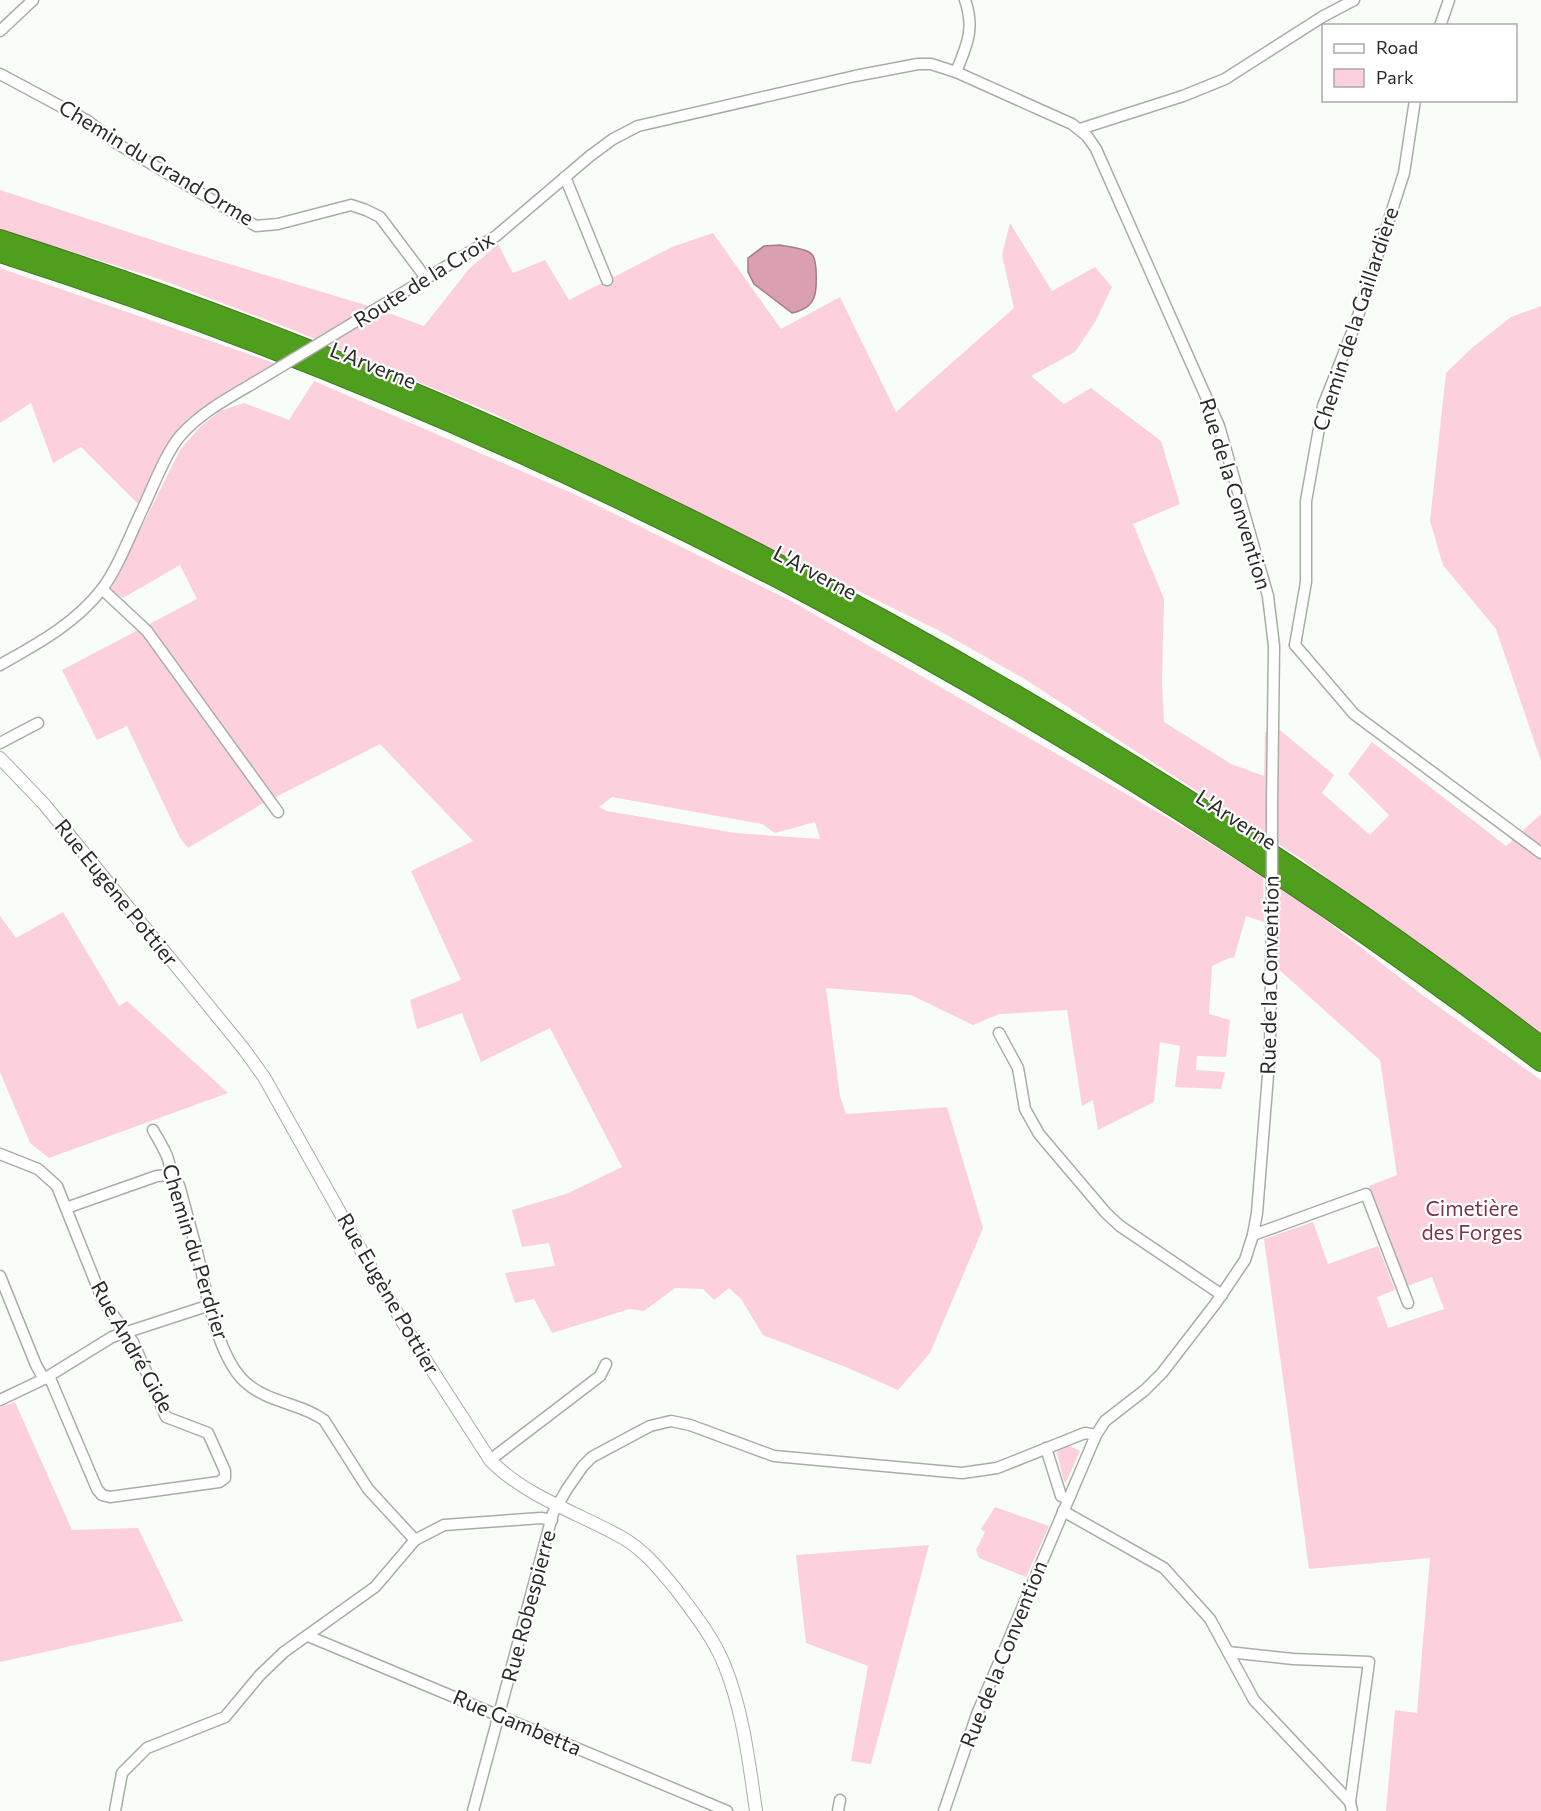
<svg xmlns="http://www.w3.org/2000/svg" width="1541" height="1811" viewBox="0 0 1541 1811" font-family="Commissioner,sans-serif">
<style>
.green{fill:#fcd1dd;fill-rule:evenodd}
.water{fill:#da9fb0;stroke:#a57c88;stroke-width:1.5}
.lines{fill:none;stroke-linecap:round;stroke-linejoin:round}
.minor-casing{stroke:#a9ada7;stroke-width:13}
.tertiary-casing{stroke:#a9ada7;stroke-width:14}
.motorway-casing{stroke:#427622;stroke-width:20}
.minor{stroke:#fff;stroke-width:10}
.tertiary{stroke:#fff;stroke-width:12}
.motorway{stroke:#509e1e;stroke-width:18}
.minor-bridge-casing{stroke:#a9ada7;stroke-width:13;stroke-linecap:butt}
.minor-bridge{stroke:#fff;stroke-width:10}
.labels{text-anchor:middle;stroke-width:4.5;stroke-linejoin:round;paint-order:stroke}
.street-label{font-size:21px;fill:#292b29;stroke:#fff}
.park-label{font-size:21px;fill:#7b344e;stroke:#fff}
</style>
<rect width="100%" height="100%" fill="#f8fdf7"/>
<g class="green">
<path d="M0,190l186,61 183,55 55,20 45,-57 29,-25 15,29 32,-13 24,40 103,-53 41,-14 68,96 59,-32 56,115 118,-104 -12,-53 8,-32 42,68 43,-24 17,20 -17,35 -20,30 -44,24 33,28 27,-16 70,53 19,63 -47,20 31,75 -2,83 2,40 67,42 33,12 1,-44 15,-2 54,45 -12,18 48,42 19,-20 -41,-41 24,-32 134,104 35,-32v223l-241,-179 -277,-180 -85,-48 -448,-218 -197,-82 -131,-50 -162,-51z"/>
<path d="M0,268l274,95 -87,56 -47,87 -59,-59 -28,16 -22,-60 -31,20z"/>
<path d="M1541,306v455l-45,-132 -53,-64 -13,-44 16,-148 27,-26 38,-30z"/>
<path d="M314,381l258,112 221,109 394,227 76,48 1,45 -18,-6 -12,42h-5l-17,8 -3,48 21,6 -4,37 -29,-1 -1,14 29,2 -4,17 -46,-2 5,-41 -20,-4 -6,60 -56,28 -5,-30 -11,6 -15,-96 -68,4 -26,11 -62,-30 -85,-7 14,108 6,18 101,-7 36,121 -53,125 -32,37 -50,-22 -85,-33 -22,-36 -12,-11 -15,12 -11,-11 -28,-1 -31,23 -14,-2 -78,24 -18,-34 -19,4 -10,-30 50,-7 -6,-23 -27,4 -10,-37 54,-16 56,-27 -72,-139 -69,34 -19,-49 -45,16 -7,-29 51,-20 -50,-109 62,-30 -93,-97 -120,61 -72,43 -8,-10 -53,-112 -30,14 -35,-70 135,-71 -17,-34 -57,33 -13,-8 70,-140 19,-22 21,-17 24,-8 45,17zM612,797l150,27 13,9 40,-11 5,17 -85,-6 -128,-22 -8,-4z"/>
<path d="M1279,884l142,110 120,86v731h-155l9,-101 22,3 13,-155 -121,11 -45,-330 49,-17 15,42 50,-18 17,44 -18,7 11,31 56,-19 -12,-32 -25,9 -38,-100 28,-11 -17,-115 -104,-93z"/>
<path d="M63,912l56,94 8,-5 101,92 -179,65 -19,-15 -30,-71v-156l16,22z"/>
<path d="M15,1402l57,128 66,-2 45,93 -183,41v-255z"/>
<path d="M1070,1446l10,5 -14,31h-2l-7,-29 2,-3z"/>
<path d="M995,1507l54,19 -23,51 -47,-19 -3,-8 9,-18 -4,-3z"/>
<path d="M929,1545l-58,219 -20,-3 17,-95 -62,-23 -10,-88z"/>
</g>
<path class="water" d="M780,245c9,2 21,3 29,7 6,3 6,10 7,17 1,22 2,39 -24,44l-38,-29 -6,-12v-14l16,-12z"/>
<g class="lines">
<defs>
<g id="minor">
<path d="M1440,26l9,-26"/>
<path d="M0,31l33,-31"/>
<path d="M956,72c11,-27 19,-43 9,-72"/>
<path d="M0,74l88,47 28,22 140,83 22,-2 73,-19 15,5 14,7 46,61"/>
<path d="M1080,129l103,-33 42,-17 97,-62 32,-17"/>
<path d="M565,177l42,103"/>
<path d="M353,323l143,-87 94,-80 23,-17 25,-13 217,-50 63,-12h13l25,8 116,52 15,12 9,13 123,277 49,170 6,50 -2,159"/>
<path d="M102,589l45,42 131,181"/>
<path d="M1295,645l11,-63v-81l17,-95 32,-81 49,-152 11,-73"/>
<path d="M1295,645l59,69 187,139"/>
<path d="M0,665c37,-21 75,-41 102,-76 16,-21 29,-56 41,-81 10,-21 23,-56 38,-73 23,-26 57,-42 86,-60"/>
<path d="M0,743l38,-20"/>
<path d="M999,1033l19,35 7,41 14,25 67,79 14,13 102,69"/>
<path d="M153,1130c7,13 19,29 17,45l9,10c6,21 11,42 17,62 9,38 21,116 54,139 22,17 52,18 74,34l44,69 47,51"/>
<path d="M0,1154l38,15 19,17 46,115 30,41 33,75 42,16 17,38v7l-6,4 -109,15 -8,-2 -5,-6 -48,-113"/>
<path d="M66,1208l91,-32 13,-1"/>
<path d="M1253,1235l113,-41 42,109"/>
<path d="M0,1276l36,89 8,14"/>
<path d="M0,1400l44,-21 68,-42 98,-32"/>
<path d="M1046,1448l15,48 7,3"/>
<path d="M490,1460l110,-84 6,-12"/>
<path d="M1063,1511l101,57 46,51 44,81 96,102 2,9"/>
<path d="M308,1636l419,175"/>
<path d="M1228,1652l65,7 76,3 -19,140"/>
<path d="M115,1811l7,-38 25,-25 78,-31 35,-42 24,-23 91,-65 40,-47 29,-15 97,-7 11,2"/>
<path d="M473,1811l80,-298 14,-24 16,-23 9,-9 58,-31 21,-5 19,4 84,31 188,17 35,-5 88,-35 11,2"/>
<path d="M838,1811l2,-11"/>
<path d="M944,1811l33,-97 119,-279 9,-14 40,-31 17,-17 54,-70 29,-43 8,-25 4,-22 13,-163 2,-148"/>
</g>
<path id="tertiary" d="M0,758l44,46 199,244 21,29 120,214 39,65 67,104c36,37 89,53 133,78 22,13 36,31 52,50 18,24 38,49 49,76 19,46 25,98 32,147"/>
<g id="motorway">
<path d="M0,239c379,121 743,290 1084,496 157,95 312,198 457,311"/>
<path d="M0,253c556,178 1076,458 1541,809"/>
</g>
</defs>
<use href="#minor" class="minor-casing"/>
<use href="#tertiary" class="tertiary-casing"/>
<use href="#motorway" class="motorway-casing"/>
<use href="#minor" class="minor"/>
<use href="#tertiary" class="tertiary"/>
<use href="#motorway" class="motorway"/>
<defs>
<g id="minor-bridge">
<path d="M267,375l86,-52"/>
<path d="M1272,902v-97"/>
</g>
</defs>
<use href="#minor-bridge" class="minor-bridge-casing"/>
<use href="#minor-bridge" class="minor-bridge"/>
</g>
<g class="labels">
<g class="street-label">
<text transform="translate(156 163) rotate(31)" y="7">Chemin du Grand Orme</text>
<text transform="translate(424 280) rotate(-32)" y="7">Route de la Croix</text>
<text transform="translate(1356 319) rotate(-72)" y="7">Chemin de la Gaillardière</text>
<text transform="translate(373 366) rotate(22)" y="7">L'Arverne</text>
<text transform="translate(1235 494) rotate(73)" y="7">Rue de la Convention</text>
<text transform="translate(815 573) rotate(28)" y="7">L'Arverne</text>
<text transform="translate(1236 820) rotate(33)" y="7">L'Arverne</text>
<text transform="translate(116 893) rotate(51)" y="7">Rue Eugène Pottier</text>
<text transform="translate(1270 975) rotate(-89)" y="7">Rue de la Convention</text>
<text transform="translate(195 1252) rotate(73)" y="7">Chemin du Perdrier</text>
<text transform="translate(388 1294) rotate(60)" y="7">Rue Eugène Pottier</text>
<text transform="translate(132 1347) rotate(61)" y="7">Rue André Gide</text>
<text transform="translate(529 1606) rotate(-75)" y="7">Rue Robespierre</text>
<text transform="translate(1004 1654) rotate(-68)" y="7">Rue de la Convention</text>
<text transform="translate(517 1723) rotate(23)" y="7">Rue Gambetta</text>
</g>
<g class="park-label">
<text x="1472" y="1216">Cimetière<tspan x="1472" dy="24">des Forges</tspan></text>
</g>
</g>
<rect x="1322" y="24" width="195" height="78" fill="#ffffff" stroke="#a9aaa9" stroke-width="1.5"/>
<rect x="1334" y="44" width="30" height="9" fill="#ffffff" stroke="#a9aaa9" stroke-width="1.5"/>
<text x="1376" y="54" font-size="18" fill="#292b29">Road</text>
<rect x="1334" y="69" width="30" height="18" fill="#fcd1dd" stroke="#a9aaa9" stroke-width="1.5"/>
<text x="1376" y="84" font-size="18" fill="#292b29">Park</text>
</svg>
